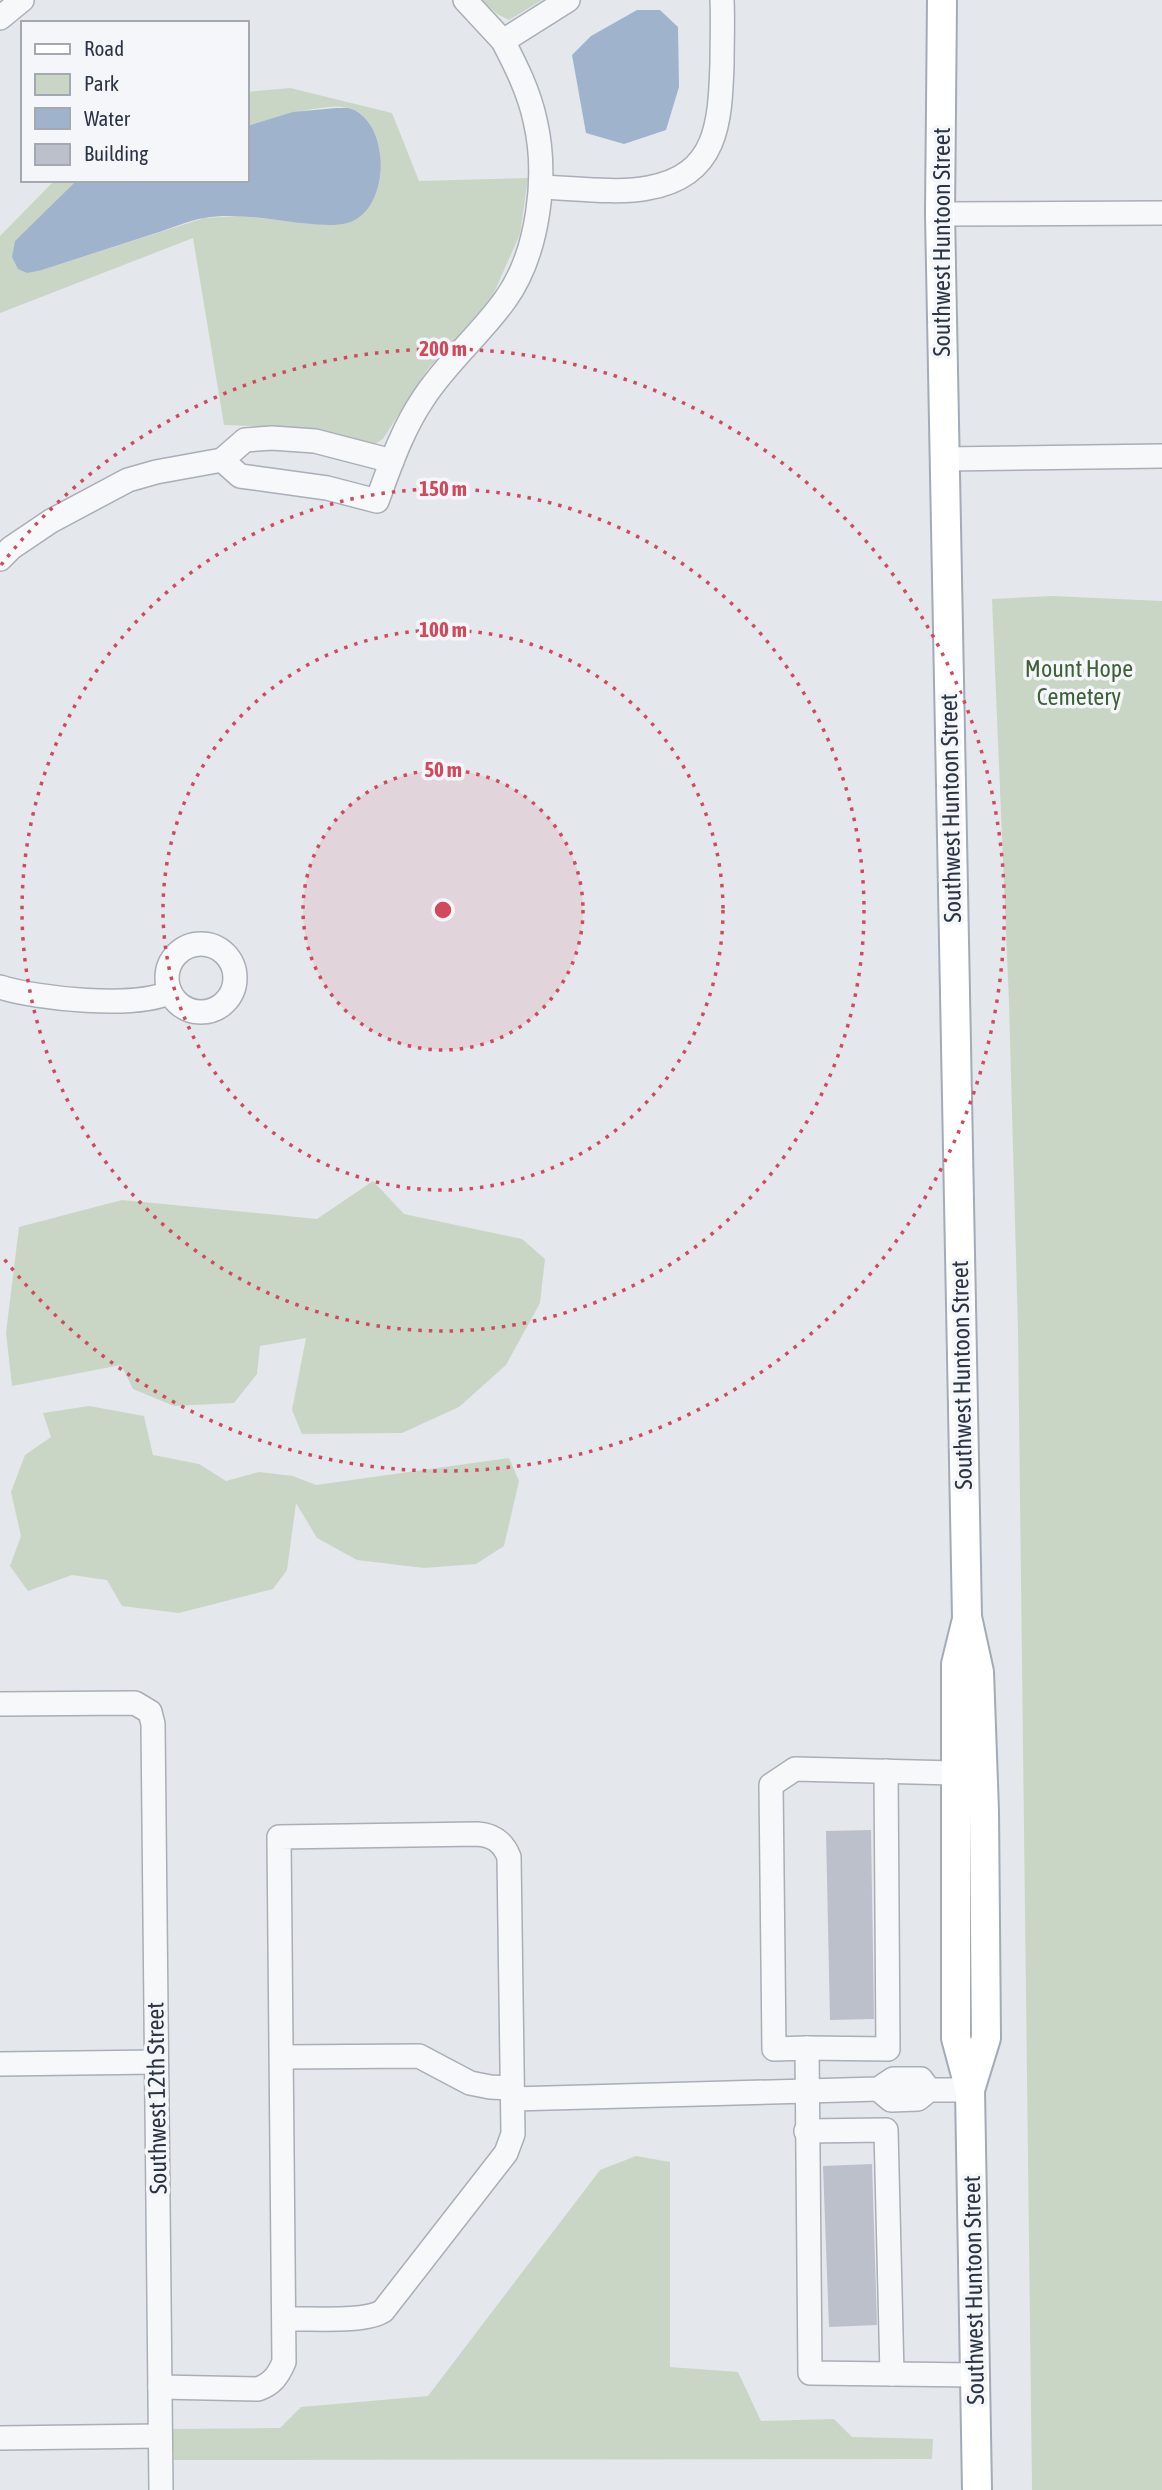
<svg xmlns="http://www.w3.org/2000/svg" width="1162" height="2490" viewBox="0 0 1162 2490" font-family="'Asap Condensed',sans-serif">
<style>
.green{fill:#c9d6c5}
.water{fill:#9fb4cc}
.building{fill:#bbc0ca}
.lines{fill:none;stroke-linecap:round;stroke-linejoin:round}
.minor-casing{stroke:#a9aeb7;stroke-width:26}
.major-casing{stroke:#a3abb8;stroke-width:32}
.minor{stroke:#f7f8fa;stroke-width:23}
.major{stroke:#fff;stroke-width:28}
.ring{fill:none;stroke:#d1495b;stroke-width:3.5;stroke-dasharray:3.5 7}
.labels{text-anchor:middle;stroke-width:7;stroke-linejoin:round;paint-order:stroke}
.street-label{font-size:24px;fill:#2b3445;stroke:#f4f6f9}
.park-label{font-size:24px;fill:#3f6138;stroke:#f4f6f9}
.centre{fill:#d1495b;stroke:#f4f6f9;stroke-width:3.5}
.ring-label{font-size:21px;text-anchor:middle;font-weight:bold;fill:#d1495b;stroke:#f4f6f9;stroke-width:7;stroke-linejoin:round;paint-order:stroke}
</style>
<rect width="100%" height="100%" fill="#e4e7ec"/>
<g class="green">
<path d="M482,0h60l-33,20 -12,-6z"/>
<path d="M290,88l102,25 27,68 109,-3 -8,56 -27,61 -24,31 -42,44 -44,69 -10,6c-53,-18 -95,-18 -149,-20l-31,-187 -193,75v-77l55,-56h22l-61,61 26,29 162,-52 36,-2 86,9 54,-73c-3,-17 -11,-38 -30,-44 -24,-6 -79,10 -103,18v-34z"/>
<path d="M1052,596l110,5v1889h-130l-14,-1159 -9,-329 -17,-403z"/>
<path d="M373,1181l31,33 118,25 23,20 -5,44 -34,62 -47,42 -57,26 -100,1 -10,-24 14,-72 -46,8 -3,28 -23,29 -60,3 -41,-17 -12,-24 -109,21 -6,-53 13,-106 103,-27 195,19z"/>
<path d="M89,1406l55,10 9,39 46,9 27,17 33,-9 34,4 23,9 193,-27 10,23 -15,65 -28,18 -52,4 -67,-8 -40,-22 -21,-35 -9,67 -14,19 -94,24 -57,-7 -15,-26 -35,-5 -44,16 -18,-25 11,-30 -10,-44 14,-37 26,-18 -8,-24z"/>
<path d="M636,2156l34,6v205l68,5 23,49 73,-2 18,18 81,2 -1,20 -758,1 -2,-31 108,-1 21,-21 127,-11 172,-226z"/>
</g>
<g class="water">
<path d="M637,10h23l18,17 1,60 -13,43 -42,14 -38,-11 -14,-78 19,-19z"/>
<path d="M336,108c5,0 12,-1 16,1 40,16 38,103 -5,114 -15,4 -32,1 -47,0 -31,-4 -65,-10 -96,-5 -17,3 -34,11 -51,16 -37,12 -74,24 -111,36l-15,3 -9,-4 -6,-12 3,-16 62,-61h170v-54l46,-14z"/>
</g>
<g class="building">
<path d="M871,1830l3,189 -44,1 -4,-189z"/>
<path d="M872,2164l5,161 -48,2 -6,-161z"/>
</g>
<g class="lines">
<defs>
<g id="minor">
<path d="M465,0l38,41 65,-41"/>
<path d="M0,18l22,-18"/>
<path d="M541,187c30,1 79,7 107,1 70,-12 72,-66 74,-124 0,-21 1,-43 0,-64"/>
<path d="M940,214l222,-1"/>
<path d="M945,459l217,-3"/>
<path d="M222,460l18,16 87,12 50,13c13,-35 25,-71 46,-102 23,-36 57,-64 82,-99 34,-47 43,-125 30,-180 -6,-28 -19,-54 -32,-79"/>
<path d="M0,559l11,-11 40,-27 77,-41 28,-8 66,-12 23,-20 27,-2 43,3 77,20"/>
<circle cx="201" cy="978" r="34"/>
<path d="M0,987c37,12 136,22 170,5"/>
<path d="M0,1704l135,-1 15,9 3,12 8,766"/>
<path d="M954,1773l-159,-4 -24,16 3,264 33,-1 3,325 165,2"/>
<path d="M807,2048l81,1 -2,-278"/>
<path d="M282,2057l137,-1 51,27 20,4 22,1"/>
<path d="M0,2064l156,-2"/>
<path d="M878,2089l13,11 27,-1 11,-9h41"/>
<path d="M513,2099l365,-10 15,-10h28l8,11"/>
<path d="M806,2131l80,-1 6,244"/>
<path d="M160,2387l98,2c14,-5 20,-13 26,-27l-5,-525 198,-3c16,1 26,8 32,23l4,277 -7,19 -123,158c-18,12 -74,7 -98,8"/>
<path d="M0,2438l160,-2"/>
</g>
<g id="major">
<path d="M942,0l-2,214 27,1403 12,55 5,139 2,227 -16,52"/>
<path d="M966,1623l-10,41v374l14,52 7,400"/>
</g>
</defs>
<use href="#minor" class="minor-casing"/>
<use href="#major" class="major-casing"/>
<use href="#minor" class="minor"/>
<use href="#major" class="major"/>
</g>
<circle cx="443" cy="910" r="140" fill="#d1495b" fill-opacity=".12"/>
<g class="ring">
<circle cx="443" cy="910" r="140"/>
<circle cx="443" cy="910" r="280"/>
<circle cx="443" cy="910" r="421"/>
<path d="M1 565A561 561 0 1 1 1 1255"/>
</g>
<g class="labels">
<g class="street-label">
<text transform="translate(942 242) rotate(-90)" y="8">Southwest Huntoon Street</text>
<text transform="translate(951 808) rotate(-91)" y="8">Southwest Huntoon Street</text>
<text transform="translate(962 1375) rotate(-91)" y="8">Southwest Huntoon Street</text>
<text transform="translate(157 2098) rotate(-91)" y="8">Southwest 12th Street</text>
<text transform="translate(974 2290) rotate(-91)" y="8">Southwest Huntoon Street</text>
</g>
<g class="park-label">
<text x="1079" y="677">Mount Hope<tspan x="1079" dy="28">Cemetery</tspan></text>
</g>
</g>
<circle cx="443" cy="910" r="10" class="centre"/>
<g class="ring-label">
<text x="443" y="356">200 m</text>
<text x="443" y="496">150 m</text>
<text x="443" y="637">100 m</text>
<text x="443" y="777">50 m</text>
</g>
<rect x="21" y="21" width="228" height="161" fill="#f4f6f9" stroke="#a4a8b1" stroke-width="2"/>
<rect x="35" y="44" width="35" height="10" fill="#ffffff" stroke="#a4a8b1" stroke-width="2"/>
<text x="84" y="56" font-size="21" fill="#2b3445">Road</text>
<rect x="35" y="74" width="35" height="21" fill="#c9d6c5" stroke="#a4a8b1" stroke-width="2"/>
<text x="84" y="91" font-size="21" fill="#2b3445">Park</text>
<rect x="35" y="108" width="35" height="21" fill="#9fb4cc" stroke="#a4a8b1" stroke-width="2"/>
<text x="84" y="126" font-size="21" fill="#2b3445">Water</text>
<rect x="35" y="144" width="35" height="21" fill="#bbc0ca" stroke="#a4a8b1" stroke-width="2"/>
<text x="84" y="161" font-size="21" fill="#2b3445">Building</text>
</svg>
